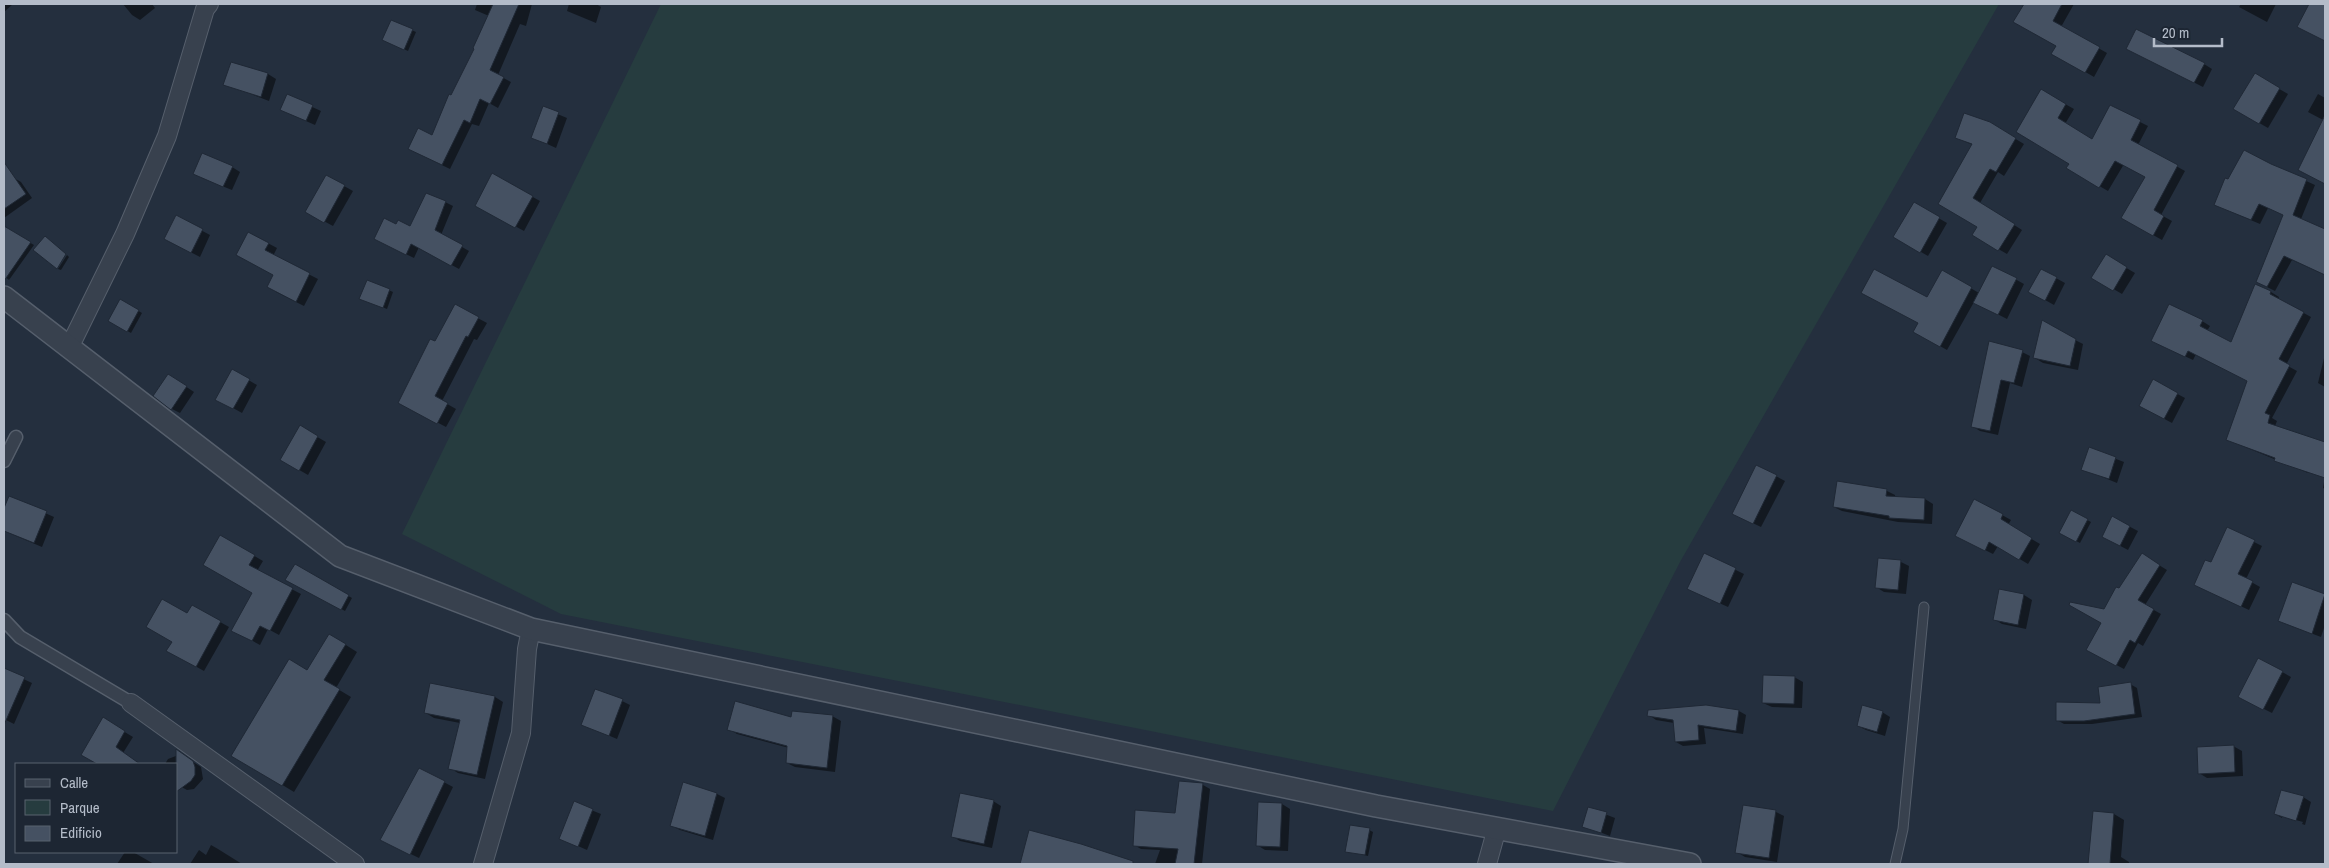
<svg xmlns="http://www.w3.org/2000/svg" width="2329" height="868" viewBox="0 0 2329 868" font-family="'Archivo Narrow',sans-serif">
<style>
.green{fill:#263c3f}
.shadow{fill:#0007}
.building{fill:#455162;stroke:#1f2835}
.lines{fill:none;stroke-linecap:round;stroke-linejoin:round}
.service-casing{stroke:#565f6c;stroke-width:11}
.pedestrian-casing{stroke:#565f6c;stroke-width:15}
.minor-casing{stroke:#565f6c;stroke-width:20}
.tertiary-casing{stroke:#565f6c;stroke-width:24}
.service{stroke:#38414e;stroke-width:9}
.pedestrian{stroke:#38414e;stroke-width:12}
.minor{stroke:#38414e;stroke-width:18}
.tertiary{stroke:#38414e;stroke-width:21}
</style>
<rect width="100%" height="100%" fill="#242f3e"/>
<path class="green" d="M661,4h1338l-319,558 -127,249 -992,-197 -159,-80z"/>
<g class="shadow">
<path d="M4,4h9l-9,8z"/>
<path d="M123,4h29l3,4 -15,12 -8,-5z"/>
<path d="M477,4h55l-6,22 -6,-2 -22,51 13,7 -13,26 -9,-5 -10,23 -7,-2 -22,45 -33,-16 15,-16 44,-89 13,-32 -14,-6z"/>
<path d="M569,4h27l5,3 -5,16 -29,-12z"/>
<path d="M2025,4h49l-13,23 46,26 -13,24 -41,-24 4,-7 -42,-25z"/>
<path d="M2241,4h35l-9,18 -28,-15z"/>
<path d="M392,21l24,11 -8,19 -21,-10z"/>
<path d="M2136,53l68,11 8,5 -9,18z"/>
<path d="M268,74l8,5 -7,22 -44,-17z"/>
<path d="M2255,75l33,19 -20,34 -33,-19z"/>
<path d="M2042,91l32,18 -9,15 28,16 18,-34 29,16 8,4 -10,19 47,26 -24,44 11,6 -10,19 -39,-22 23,-42 -22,-12 -16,27 -40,-23 2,-4z"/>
<path d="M2318,94l7,4v23l-17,-9z"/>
<path d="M288,96l33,15 -6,14 -25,-11z"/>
<path d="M543,108l24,10 -11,30 -24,-11z"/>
<path d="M1989,123l35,21 -20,32 -6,-4 -18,31 42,27 -15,24 -33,-19 5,-8 -40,-23 34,-59 -17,-7z"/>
<path d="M2271,165l44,20 -14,34 24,12v44l-33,-15 -17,31 -10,-5 20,-71 -17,-7 -8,16 -45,-19 14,-24z"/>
<path d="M232,167l8,5 -8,18 -30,-12z"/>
<path d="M493,175l47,26 -16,30 -48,-26z"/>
<path d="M326,176l27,15 -20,35 -26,-14z"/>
<path d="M14,178l7,4 11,16 -28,20v-34z"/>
<path d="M445,202l8,4 -12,29 28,16 -10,18 -40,-22 -5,11 -31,-15 14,-17 13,2z"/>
<path d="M1914,204l33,19 -19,33 -33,-19z"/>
<path d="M176,217l34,18 -10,22 -27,-14z"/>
<path d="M10,231l24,14 -25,35 -5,-4v-35z"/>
<path d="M249,233l28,15 -4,8 45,23 -14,27 -28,-14 -2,-17z"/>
<path d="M67,255l2,2 -8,13 -3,-1z"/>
<path d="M2106,256l29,17 -13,21 -29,-17z"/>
<path d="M1993,267l31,17 -17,35 -33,-17 -27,48 -32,-18 13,-33 15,-27 36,21z"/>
<path d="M2041,270l24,13 -11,22 -16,-9z"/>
<path d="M368,281l25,11 -6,17 -22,-9z"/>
<path d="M2255,286l16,6 8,5 -1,2 33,18 -25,48 11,6 -25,47 5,3 -2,5 43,17 -10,30 -80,-33 20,-59 -52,-27 -3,6 -32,-15 41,-24 8,5 -3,5 25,13z"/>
<path d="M121,301l21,12 -11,20 -21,-12z"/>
<path d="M455,306l32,17 -10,17 -3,-1 -32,62 14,8 -10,18 -38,-20 28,-64z"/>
<path d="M2075,340l8,4 -5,26 -35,-7 -8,-5z"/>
<path d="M1990,343l32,9 8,4 -8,31 -12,-4 -12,52 -18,-4 -8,-5z"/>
<path d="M2325,354v33l-7,-4z"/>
<path d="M233,371l24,14 -15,28 -25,-14z"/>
<path d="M176,380l18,12 -14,21 -8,-4z"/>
<path d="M2153,381l32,17 -13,25 -32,-17z"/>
<path d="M300,427l26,15 -18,33 -26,-15z"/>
<path d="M2090,449l34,13 -7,21 -34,-14z"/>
<path d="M1757,466l28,15 -24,46 -19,-9z"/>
<path d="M2325,476v13l-2,-1z"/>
<path d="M1838,483l49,8 8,4v2l30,2 8,5 -1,20 -34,-2 -56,-11 -8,-4z"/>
<path d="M9,497l45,20 -12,30 -38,-16v-19z"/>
<path d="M2072,512l19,10 -11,21 -19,-10z"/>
<path d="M2002,515l9,5 -3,5 32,19 -12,20 -30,-18 -5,8 -28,-14z"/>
<path d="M2113,518l25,13 -10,19 -17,-9z"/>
<path d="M221,537l42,24 -6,10 44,23 -22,41 -11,-6 -8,16 -27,-15 20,-37z"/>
<path d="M2254,542l8,4 -16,33 14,8 -11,23 -45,-21 7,-25z"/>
<path d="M1705,555l39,19 -16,33 -31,-14z"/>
<path d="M2149,559l18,11 -22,35 16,9 -18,32 -5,-3 -14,26 -36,-19 14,-27 3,-13 14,-20z"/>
<path d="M1901,562l8,4 -3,28 -22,-2 -8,-5z"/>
<path d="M295,566l57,32 -7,13 -58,-32z"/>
<path d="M2293,583l32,12v30l-4,12 -42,-16z"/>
<path d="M2000,590l24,5 8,5 -6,29 -24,-5 -8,-5z"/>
<path d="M192,606l37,21 -25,44 -36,-20z"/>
<path d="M330,635l27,17 -21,36 15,9 -57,95 -61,-37 75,-84z"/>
<path d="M2259,659l32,18 -19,36 -24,-12z"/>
<path d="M4,670l28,13 -18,41 -10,-5z"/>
<path d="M1794,677l9,5 -1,26 -30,-1 -9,-4z"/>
<path d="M2130,684l7,4 5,29 -50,7h-28l-7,-4 45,-16z"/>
<path d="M495,697l8,5 -18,77 -27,-6 -8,-5 10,-45 -26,-5 -8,-5z"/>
<path d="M622,701l8,4 -13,34 -35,-15z"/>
<path d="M1739,711l7,4 -3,19 -39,-6 2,16 -23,2 -7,-4 -2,-19 -18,-3 -7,-5z"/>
<path d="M1882,712l8,5 -5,19 -19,-6 -8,-4z"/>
<path d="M832,716l9,5 -6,51 -40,-5 -8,-4 2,-15 -52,-14 -8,-5 63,-11z"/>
<path d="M103,719l30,18 -10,16 17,11h-41l-17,-10z"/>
<path d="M2233,746l9,5 1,25 -36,2 -8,-5z"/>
<path d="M181,754l20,13 2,12 -9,10 -7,1 -11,-6v-20h-11l3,-5z"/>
<path d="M419,769l34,18 -34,71 -29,-14z"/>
<path d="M1180,783l23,2 7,4 -8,75h-47l5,-14 -19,-1 -7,-4 43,-31z"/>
<path d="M717,794l8,4 -12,42 -33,-10 -8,-4z"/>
<path d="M2303,797l8,5 -6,23 -3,-1 1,-2 -21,-6v2l-7,-4z"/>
<path d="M993,801l8,5 -9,42 -32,-7 -8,-5z"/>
<path d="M574,803l27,11 -14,36 -27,-12z"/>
<path d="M1259,803l23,1 8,5 -2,42 -23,-1 -8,-5z"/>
<path d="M1589,808l26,10 -5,18 -26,-10z"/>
<path d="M1776,812l8,4 -7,46 -32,-5 -8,-5z"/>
<path d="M2094,813l20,1 10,6 -3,37 8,5v2h-39z"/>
<path d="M1369,830l4,2 -5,24 -21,-5z"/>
<path d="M1030,832l90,28 -1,4h-98z"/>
<path d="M211,845l7,4 24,15h-52l9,-14 7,5z"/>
<path d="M125,852h8l21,12h-37z"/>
</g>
<g class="building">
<path d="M493,4h26l-29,66 14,7 -14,27 -10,-5 -10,24 -6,-3 -22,45 -34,-16 10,-21 14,7 17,-41 2,1 23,-46 -1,-1z"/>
<path d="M2024,4h38l-9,17 47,26 -15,26 -34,-19 5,-8 -43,-24z"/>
<path d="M2309,4h16v37l-28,-14z"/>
<path d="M391,20l22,9 -9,21 -22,-10z"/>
<path d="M2136,29l69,34 -11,20 -68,-34z"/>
<path d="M231,62l37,11 -7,24 -38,-12z"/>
<path d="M2255,73l25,15 -21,36 -26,-15z"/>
<path d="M2041,89l25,15 -8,14 34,21 18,-34 31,15 -10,20 47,25 -24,45 10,6 -11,20 -32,-18 24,-41 -30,-16 -16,27 -33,-20 3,-4 -53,-32z"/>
<path d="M287,94l26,11 -7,16 -26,-11z"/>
<path d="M543,106l16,6 -12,32 -16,-6z"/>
<path d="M1964,113l26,9 26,16 -20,34 -6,-3 -17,29 42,26 -17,27 -26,-16 5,-8 -39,-23 34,-60 -17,-6z"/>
<path d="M2325,115v69l-27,-14z"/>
<path d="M2244,150l27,14 36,15 -14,36 32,14v46l-41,-19 -17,31 -11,-5 27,-67 -24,-11 -8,16 -37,-15 11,-27 3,1z"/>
<path d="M202,153l31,13 -10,21 -30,-13z"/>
<path d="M4,162l22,32 -22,15z"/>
<path d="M492,173l41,23 -18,32 -40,-22z"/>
<path d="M326,175l19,10 -21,38 -19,-11z"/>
<path d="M426,193l20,8 -11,29 28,15 -12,21 -40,-22 -5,11 -32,-16 10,-21 12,6 2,-4 12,6z"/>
<path d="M1914,202l26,15 -20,36 -27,-16z"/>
<path d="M176,215l27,14 -12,24 -27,-14z"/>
<path d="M4,226l27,16 -27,39z"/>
<path d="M248,232l21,11 -4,7 45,23 -14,29 -29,-15 6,-12 -37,-20z"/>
<path d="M45,236l21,18 -9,15 -24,-19z"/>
<path d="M2106,254l21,13 -14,24 -22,-13z"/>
<path d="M1992,266l25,12 -19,37 -25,-12z"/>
<path d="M1874,269l53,28 15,-27 30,17 -32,60 -27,-15 5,-9 -57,-30z"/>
<path d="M2041,269l16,8 -12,24 -17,-9z"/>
<path d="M367,280l23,9 -7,19 -24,-9z"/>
<path d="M2255,284l16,7 -1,3 34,18 -25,47 11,6 -25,48 5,2 -2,8 57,19v36l-51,-17 1,-3 -49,-18 21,-59 -59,-30 -3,6 -34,-16 18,-37 34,16 -3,6 31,16z"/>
<path d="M120,299l19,11 -12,22 -19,-11z"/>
<path d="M455,304l24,13 -11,20 -2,-1 -31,60 13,7 -11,21 -39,-21 32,-64 5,2z"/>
<path d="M2042,320l34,19 -6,27 -37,-8z"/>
<path d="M1989,341l34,9 -9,33 -13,-3 -11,51 -19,-4z"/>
<path d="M232,369l18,10 -17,30 -18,-9z"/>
<path d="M168,374l19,12 -16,24 -18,-14z"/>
<path d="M2153,379l25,14 -14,26 -25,-13z"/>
<path d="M300,425l18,11 -19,35 -19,-11z"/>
<path d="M2089,447l27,10 -7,22 -28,-9z"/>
<path d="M1756,465l21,10 -24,49 -21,-10z"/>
<path d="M1837,481l50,8 -1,7 39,2 -1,22 -35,-2v-2l-56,-9z"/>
<path d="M9,496l38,15 -13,32 -30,-12v-23z"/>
<path d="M1974,499l29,15 -2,5 31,19 -13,22 -30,-18 -4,9 -30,-15z"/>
<path d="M2071,510l17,9 -12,23 -17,-9z"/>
<path d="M2112,516l18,10 -10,20 -18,-9z"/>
<path d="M2227,527l28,13 -17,34 15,7 -12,26 -47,-22 11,-25 6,2z"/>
<path d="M220,535l35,20 -6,10 44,23 -23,43 -10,-5 -8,15 -21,-10 21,-38 -49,-28z"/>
<path d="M1704,553l32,15 -16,36 -33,-15z"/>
<path d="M2142,553l18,12 -22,35 16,9 -19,34 -5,-3 -14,26 -30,-16 15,-27 -32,-18 1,-3 34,7 12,-22 3,1z"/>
<path d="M1878,558l23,2 -3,30 -23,-2z"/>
<path d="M295,564l54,31 -8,15 -56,-30z"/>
<path d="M2292,582l33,12 -13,40 -34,-13z"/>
<path d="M1999,589l25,5 -6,31 -25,-5z"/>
<path d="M162,599l25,14 5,-8 29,16 -25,46 -30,-16 6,-9 -26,-15z"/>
<path d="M329,634l17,10 -22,36 16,9 -58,97 -51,-30 58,-97 18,11z"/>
<path d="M2258,658l25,13 -20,39 -25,-13z"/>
<path d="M4,668l21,9 -21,48z"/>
<path d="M1763,675l32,1 -1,28 -32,-1z"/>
<path d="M2131,682l4,32 -51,7h-28v-19l44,1 -2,-16z"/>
<path d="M430,683l65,13 -18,79 -29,-6 12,-49 -36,-7z"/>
<path d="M595,689l28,10 -14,37 -28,-11z"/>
<path d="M735,701l56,16 1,-6 41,4 -6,53 -41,-5 1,-17 -60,-16z"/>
<path d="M1706,705l33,5 -3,21 -38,-6 1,15 -24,2 -2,-22 -26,-4 1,-6z"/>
<path d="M1862,705l21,6 -6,21 -20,-6z"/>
<path d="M103,717l22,14 -9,16 24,17h-43l-16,-9z"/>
<path d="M2234,745l1,27 -37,2 -1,-27z"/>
<path d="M176,749l17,12 2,6v8l-4,6 -15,11z"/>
<path d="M419,768l26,13 -35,74 -30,-15z"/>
<path d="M1179,781l24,2 -9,81h-19l3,-15 -45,-3 2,-36 40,3z"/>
<path d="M683,782l34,11 -12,43 -35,-10z"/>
<path d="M2281,790l23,6 -8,25 -22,-7z"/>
<path d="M960,793l34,7 -10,44 -33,-7z"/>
<path d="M574,801l19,8 -15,38 -19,-8z"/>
<path d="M1258,802l24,1 -2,44 -24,-1z"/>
<path d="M1743,805l33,5 -7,48 -34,-5z"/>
<path d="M1588,807l19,5 -6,21 -19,-6z"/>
<path d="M2093,811l21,2 -4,51h-22z"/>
<path d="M1350,825l20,3 -5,27 -20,-3z"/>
<path d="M1029,830l52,14 52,17v3h-113z"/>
</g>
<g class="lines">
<defs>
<path id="service" d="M1895,864l8,-35 21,-222"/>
<g id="pedestrian">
<path d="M4,461l12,-24"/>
<path d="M4,620l16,17 111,66"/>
</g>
<g id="minor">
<path d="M69,348l56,-114 42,-98 38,-127 4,-5"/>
<path d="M131,703l224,161"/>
<path d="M483,864l38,-131 6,-84 4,-20"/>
<path d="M1487,864l10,-36"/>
</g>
<path id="tertiary" d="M4,297l336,259 191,73 845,177 314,58"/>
</defs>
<use href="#service" class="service-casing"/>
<use href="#pedestrian" class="pedestrian-casing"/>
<use href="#minor" class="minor-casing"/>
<use href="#tertiary" class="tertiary-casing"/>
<use href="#service" class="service"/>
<use href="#pedestrian" class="pedestrian"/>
<use href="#minor" class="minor"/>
<use href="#tertiary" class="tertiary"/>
</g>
<rect width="2329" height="868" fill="none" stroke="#b4bcc9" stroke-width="10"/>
<rect x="15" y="763" width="162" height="90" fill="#1d2633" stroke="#59626f"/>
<rect x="25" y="779" width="25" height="8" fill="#38414e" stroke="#59626f"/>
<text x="60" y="788" font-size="15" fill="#b4bcc9">Calle</text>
<rect x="25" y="800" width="25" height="15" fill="#263c3f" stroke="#59626f"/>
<text x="60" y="813" font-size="15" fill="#b4bcc9">Parque</text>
<rect x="25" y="826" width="25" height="15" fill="#455162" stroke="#59626f"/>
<text x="60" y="838" font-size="15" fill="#b4bcc9">Edificio</text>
<path d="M2154 38v8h68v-8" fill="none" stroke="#b4bcc9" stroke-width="2.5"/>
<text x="2162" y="38" font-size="15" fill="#b4bcc9" stroke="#1d2633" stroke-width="4" paint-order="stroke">20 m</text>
</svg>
